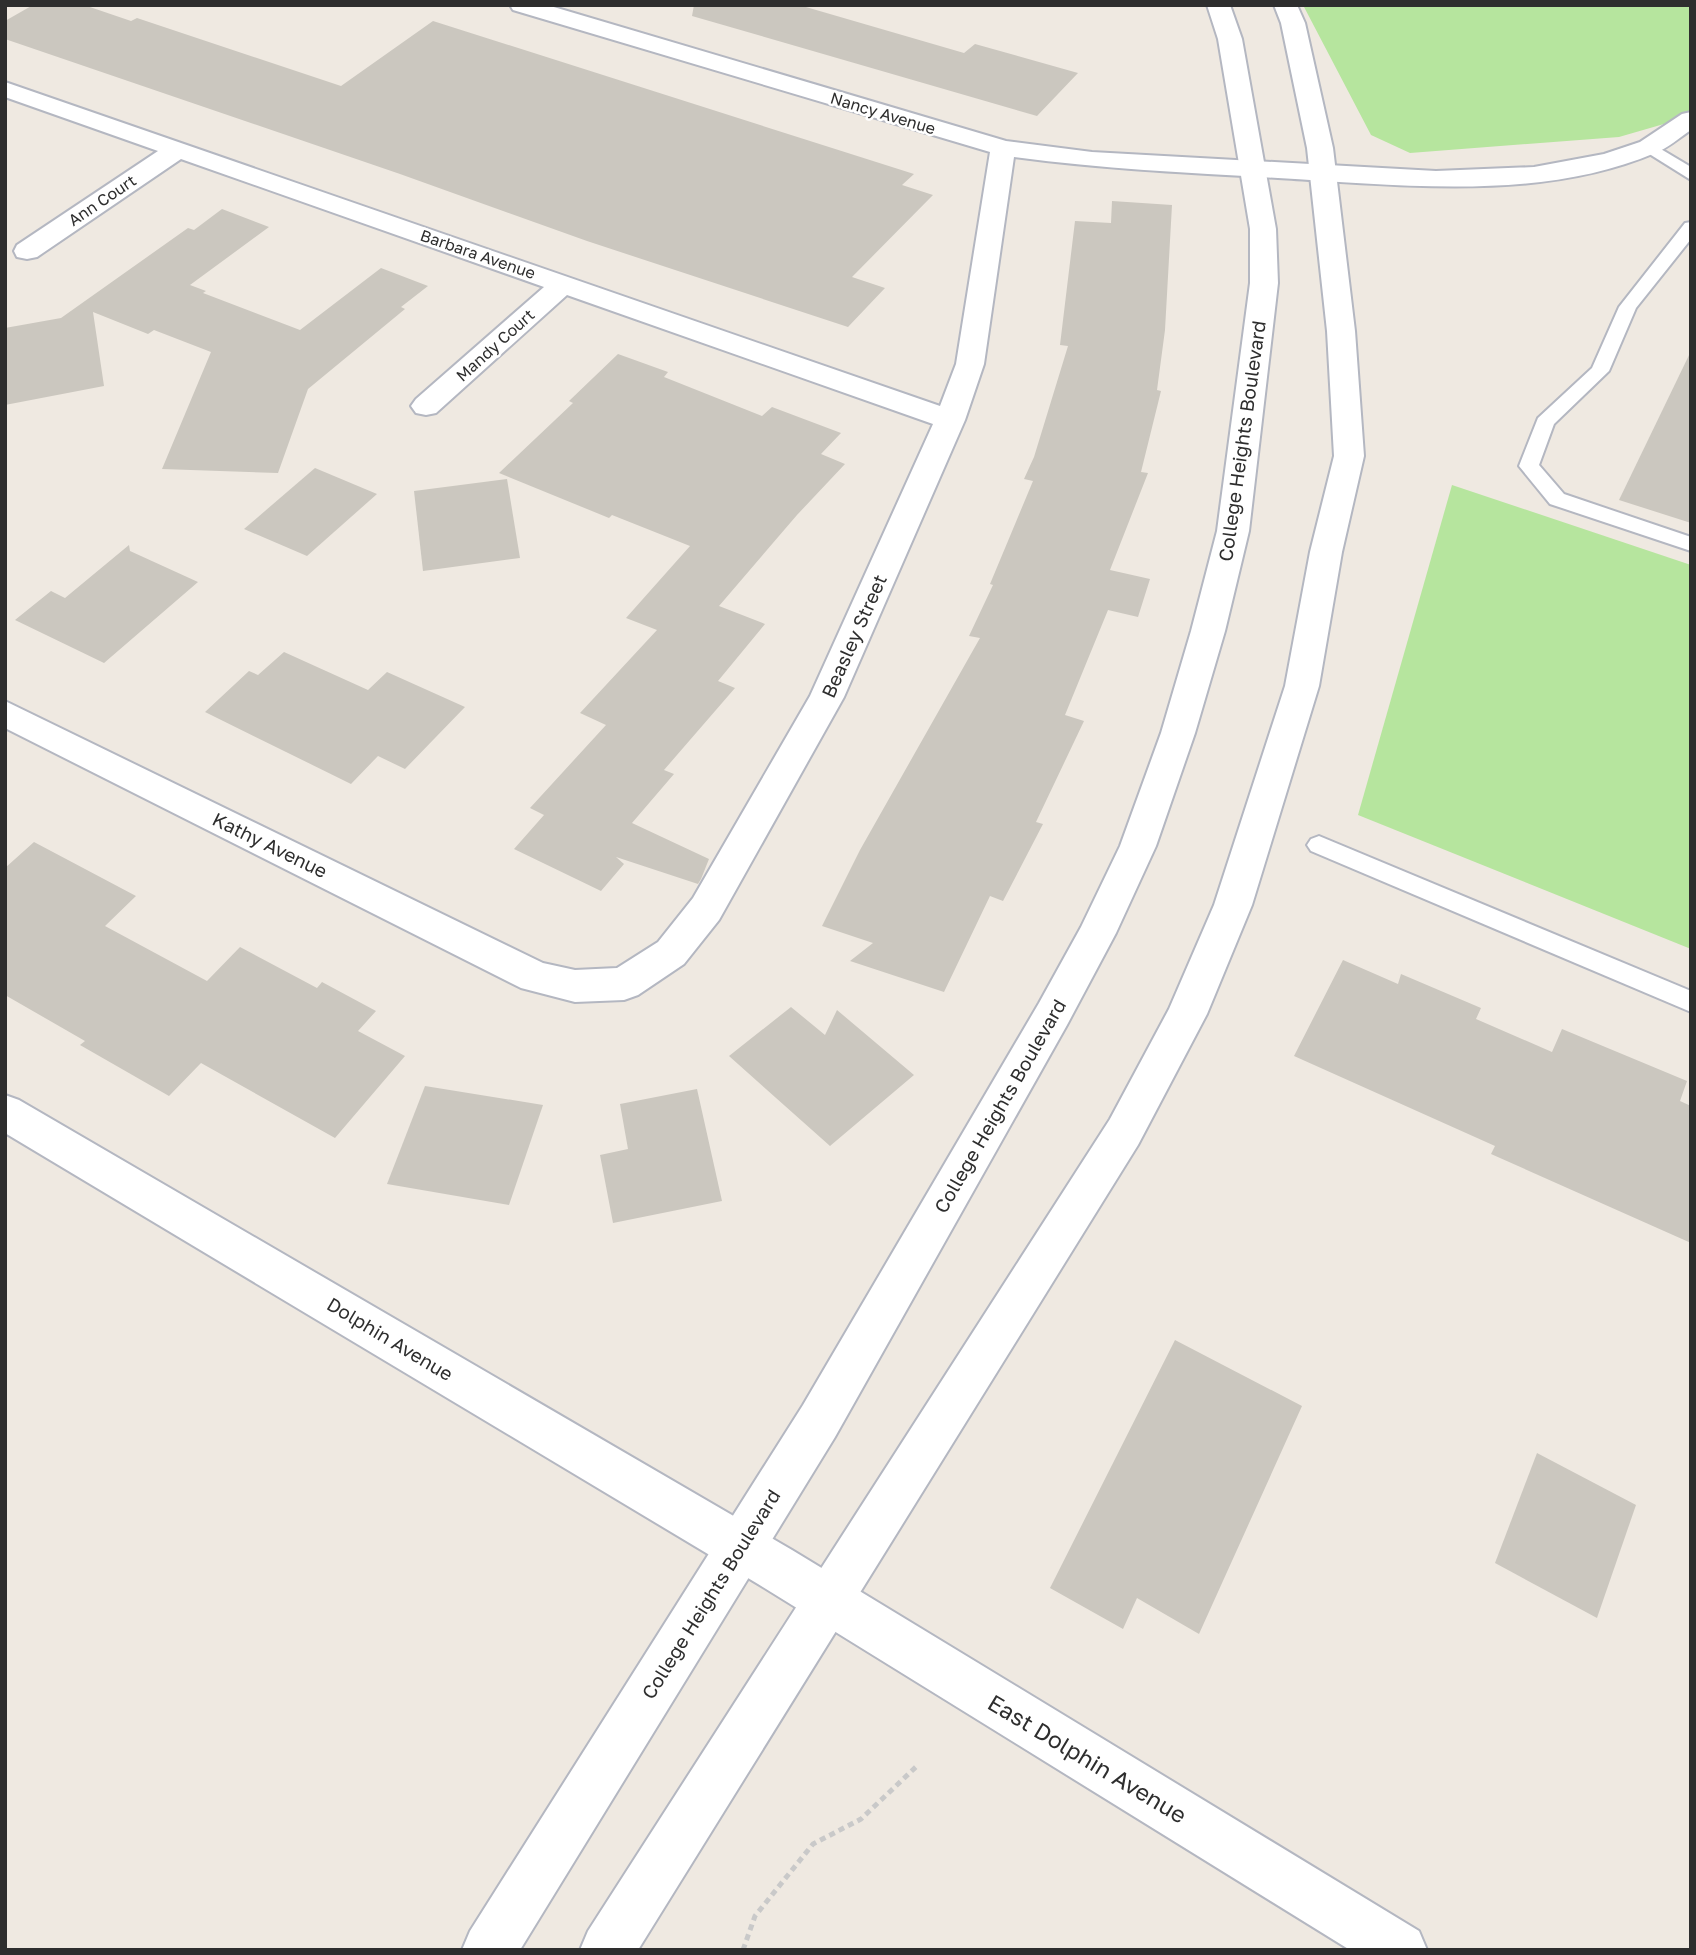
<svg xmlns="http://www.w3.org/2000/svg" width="1696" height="1955" viewBox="0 0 1696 1955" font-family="'Golos Text',sans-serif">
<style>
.green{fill:#b6e59e}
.building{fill:#cbc7bf}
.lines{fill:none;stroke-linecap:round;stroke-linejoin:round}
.service-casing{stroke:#b4b7c1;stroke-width:4}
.minor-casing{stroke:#b4b7c1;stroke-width:4}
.tertiary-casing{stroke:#b4b7c1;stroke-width:4}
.path{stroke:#c9c9c9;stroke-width:5;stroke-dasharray:6 4.5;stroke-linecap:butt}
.service{fill:#fff;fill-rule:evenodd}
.minor{fill:#fff;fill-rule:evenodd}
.tertiary{fill:#fff;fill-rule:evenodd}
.labels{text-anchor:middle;stroke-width:5;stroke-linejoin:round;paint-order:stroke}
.far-street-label{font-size:16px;fill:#2e2e2e;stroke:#fff}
.street-label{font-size:19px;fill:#2e2e2e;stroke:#fff}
.near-street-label{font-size:23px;fill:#2e2e2e;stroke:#fff}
</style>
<rect width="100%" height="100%" fill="#efe9e1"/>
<g class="green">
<path d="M1303,5h388v115l-3,-3 -69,20 -209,16 -39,-18z"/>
<path d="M1452,485l239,80v384l-333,-134z"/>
</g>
<g class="building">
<path d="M33,5h51l47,16 6,-3 204,68 92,-65 481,153 -12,11 31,10 -81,82 33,11 -37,39 -261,-86 -187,-67 -395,-135v-18z"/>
<path d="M694,5h105l165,48 11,-9 103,29 -41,43 -345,-100z"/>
<path d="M1112,201l60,4 -7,125 -8,60 4,1 -20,81 7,1 -38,97 40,9 -12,38 -30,-7 -43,105 19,6 -48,101 7,2 -40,77 -13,-5 -46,96 -94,-31 23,-18 -51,-17 38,-76 120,-212 -11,-2 24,-51 -3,-1 43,-103 -9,-2 10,-22 34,-111 -8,-1 15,-124 36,2z"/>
<path d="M222,209l47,18 -79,58 16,6 -3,2 97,37 81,-62 47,18 -27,21 4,2 -97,80 -30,84 -116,-4 49,-117 -57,-22 -6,4 -55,-22 11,74 -99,19v-77l56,-10 127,-90 6,2z"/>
<path d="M1691,351v172l-72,-23z"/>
<path d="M618,354l50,18 -4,5 98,39 10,-9 69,26 -20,21 24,10 -48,51 -78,91 46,18 -47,57 17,7 -71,82 10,4 -42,49 77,36 -8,20 -3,5 -82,-27 8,7 -23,27 -87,-42 30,-34 -14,-7 76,-83 -26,-12 77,-83 -31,-12 64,-72 -78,-31 -3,3 -110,-45 74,-70 -4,-2z"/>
<path d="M315,468l62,26 -70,62 -63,-27z"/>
<path d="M507,479l13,79 -97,13 -9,-80z"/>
<path d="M129,545l1,6 68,31 -94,81 -89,-43 36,-29 14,7z"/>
<path d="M284,652l84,38 19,-18 78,35 -60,62 -27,-13 -27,28 -146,-72 44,-41 9,4z"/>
<path d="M34,842l102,54 -31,30 102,55 33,-34 77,41 5,-6 54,29 -18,20 47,25 -70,82 -134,-75 -32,33 -89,-51 5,-4 -80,-46v-127z"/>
<path d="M1343,960l55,24 3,-10 80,34 -5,11 76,33 10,-23 125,52 -7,20 11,5v137l-200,-89 4,-8 -201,-90z"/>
<path d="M791,1007l34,28 12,-25 77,65 -84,71 -101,-90z"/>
<path d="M425,1086l118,19 -34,100 -122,-21z"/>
<path d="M697,1089l25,112 -109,22 -13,-68 28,-6 -8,-45z"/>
<path d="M1175,1340l127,66 -103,228 -62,-36 -14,31 -73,-41z"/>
<path d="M1537,1453l99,52 -39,113 -102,-55z"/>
</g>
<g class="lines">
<defs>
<g id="service">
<path d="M1649,142l42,25v13l-48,-30 -2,-3 2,-3z"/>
<path d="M1691,222v17l-55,69 -27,63 -55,53 -15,41 25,29 127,43v14l-141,-47 -31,-38 19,-48 54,-50 27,-61 66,-84z"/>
<path d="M1319,836l372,155v21l-380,-161 -4,-6 4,-6z"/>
</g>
<g id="minor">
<path d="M510,5h37l459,136 86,11 344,19 98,-4 70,-13 36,-12 42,-28 9,-2v18c-12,8 -23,18 -36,23 -115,49 -255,32 -377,25 -88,-5 -176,-9 -264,-21l-30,207 -19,56 -121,277 -125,223 -35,44 -46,31 -14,5 -49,2 -54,-14 -516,-260v-27l538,262 32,7 42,-2 41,-26 35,-44 117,-202 123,-272 -366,-129 -131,118 -10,2 -10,-2 -5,-7 5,-7 128,-112 -363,-128 -144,98 -10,2 -10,-2 -3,-6 3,-6 141,-94 -153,-54v-15l935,324 16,-42 34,-212 -477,-142z"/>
<path d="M5,1095l14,5 773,450 627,381 8,19h-77l-592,-366 -753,-451z"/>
</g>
<g id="tertiary">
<path d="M1207,5h23l12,34 34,190 2,54 -29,248 -24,100 -30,102 -39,113 -40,87 -49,92 -232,412 -315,513h-58l8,-19 333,-526 236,-402 42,-76 39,-81 41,-113 30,-102 26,-100 33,-248v-54l-32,-190z"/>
<path d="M1274,5h23l8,18 28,125 22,183 9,125 -22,96 -23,134 -67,219 -45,109 -69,131 -500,805h-58l8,-19 522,-812 59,-110 45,-104 71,-219 25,-134 24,-96 -7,-125 -20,-183 -26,-125z"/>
</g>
</defs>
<use href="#service" class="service-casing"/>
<use href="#minor" class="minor-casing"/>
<use href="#tertiary" class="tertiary-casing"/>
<path class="path" d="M743,1950l12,-34 58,-72 48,-25 57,-54"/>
<use href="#service" class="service"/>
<use href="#minor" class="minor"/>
<use href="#tertiary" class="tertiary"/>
</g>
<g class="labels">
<g class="far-street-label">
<text transform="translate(883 113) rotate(17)" y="6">Nancy Avenue</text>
<text transform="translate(102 200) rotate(-34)" y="6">Ann Court</text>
<text transform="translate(478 254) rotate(19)" y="6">Barbara Avenue</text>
<text transform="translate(495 345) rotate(-42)" y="6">Mandy Court</text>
</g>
<g class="street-label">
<text transform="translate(1242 441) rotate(-82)" y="7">College Heights Boulevard</text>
<text transform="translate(854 636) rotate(-66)" y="7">Beasley Street</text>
<text transform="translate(270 845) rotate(26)" y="7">Kathy Avenue</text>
<text transform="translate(1000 1106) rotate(-60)" y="7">College Heights Boulevard</text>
<text transform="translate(390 1339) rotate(31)" y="7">Dolphin Avenue</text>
<text transform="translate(711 1594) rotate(-58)" y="7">College Heights Boulevard</text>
</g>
<g class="near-street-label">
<text transform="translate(1087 1759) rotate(31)" y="8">East Dolphin Avenue</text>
</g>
</g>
<rect width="1696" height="1955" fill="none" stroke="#2e2e2e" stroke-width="14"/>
</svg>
